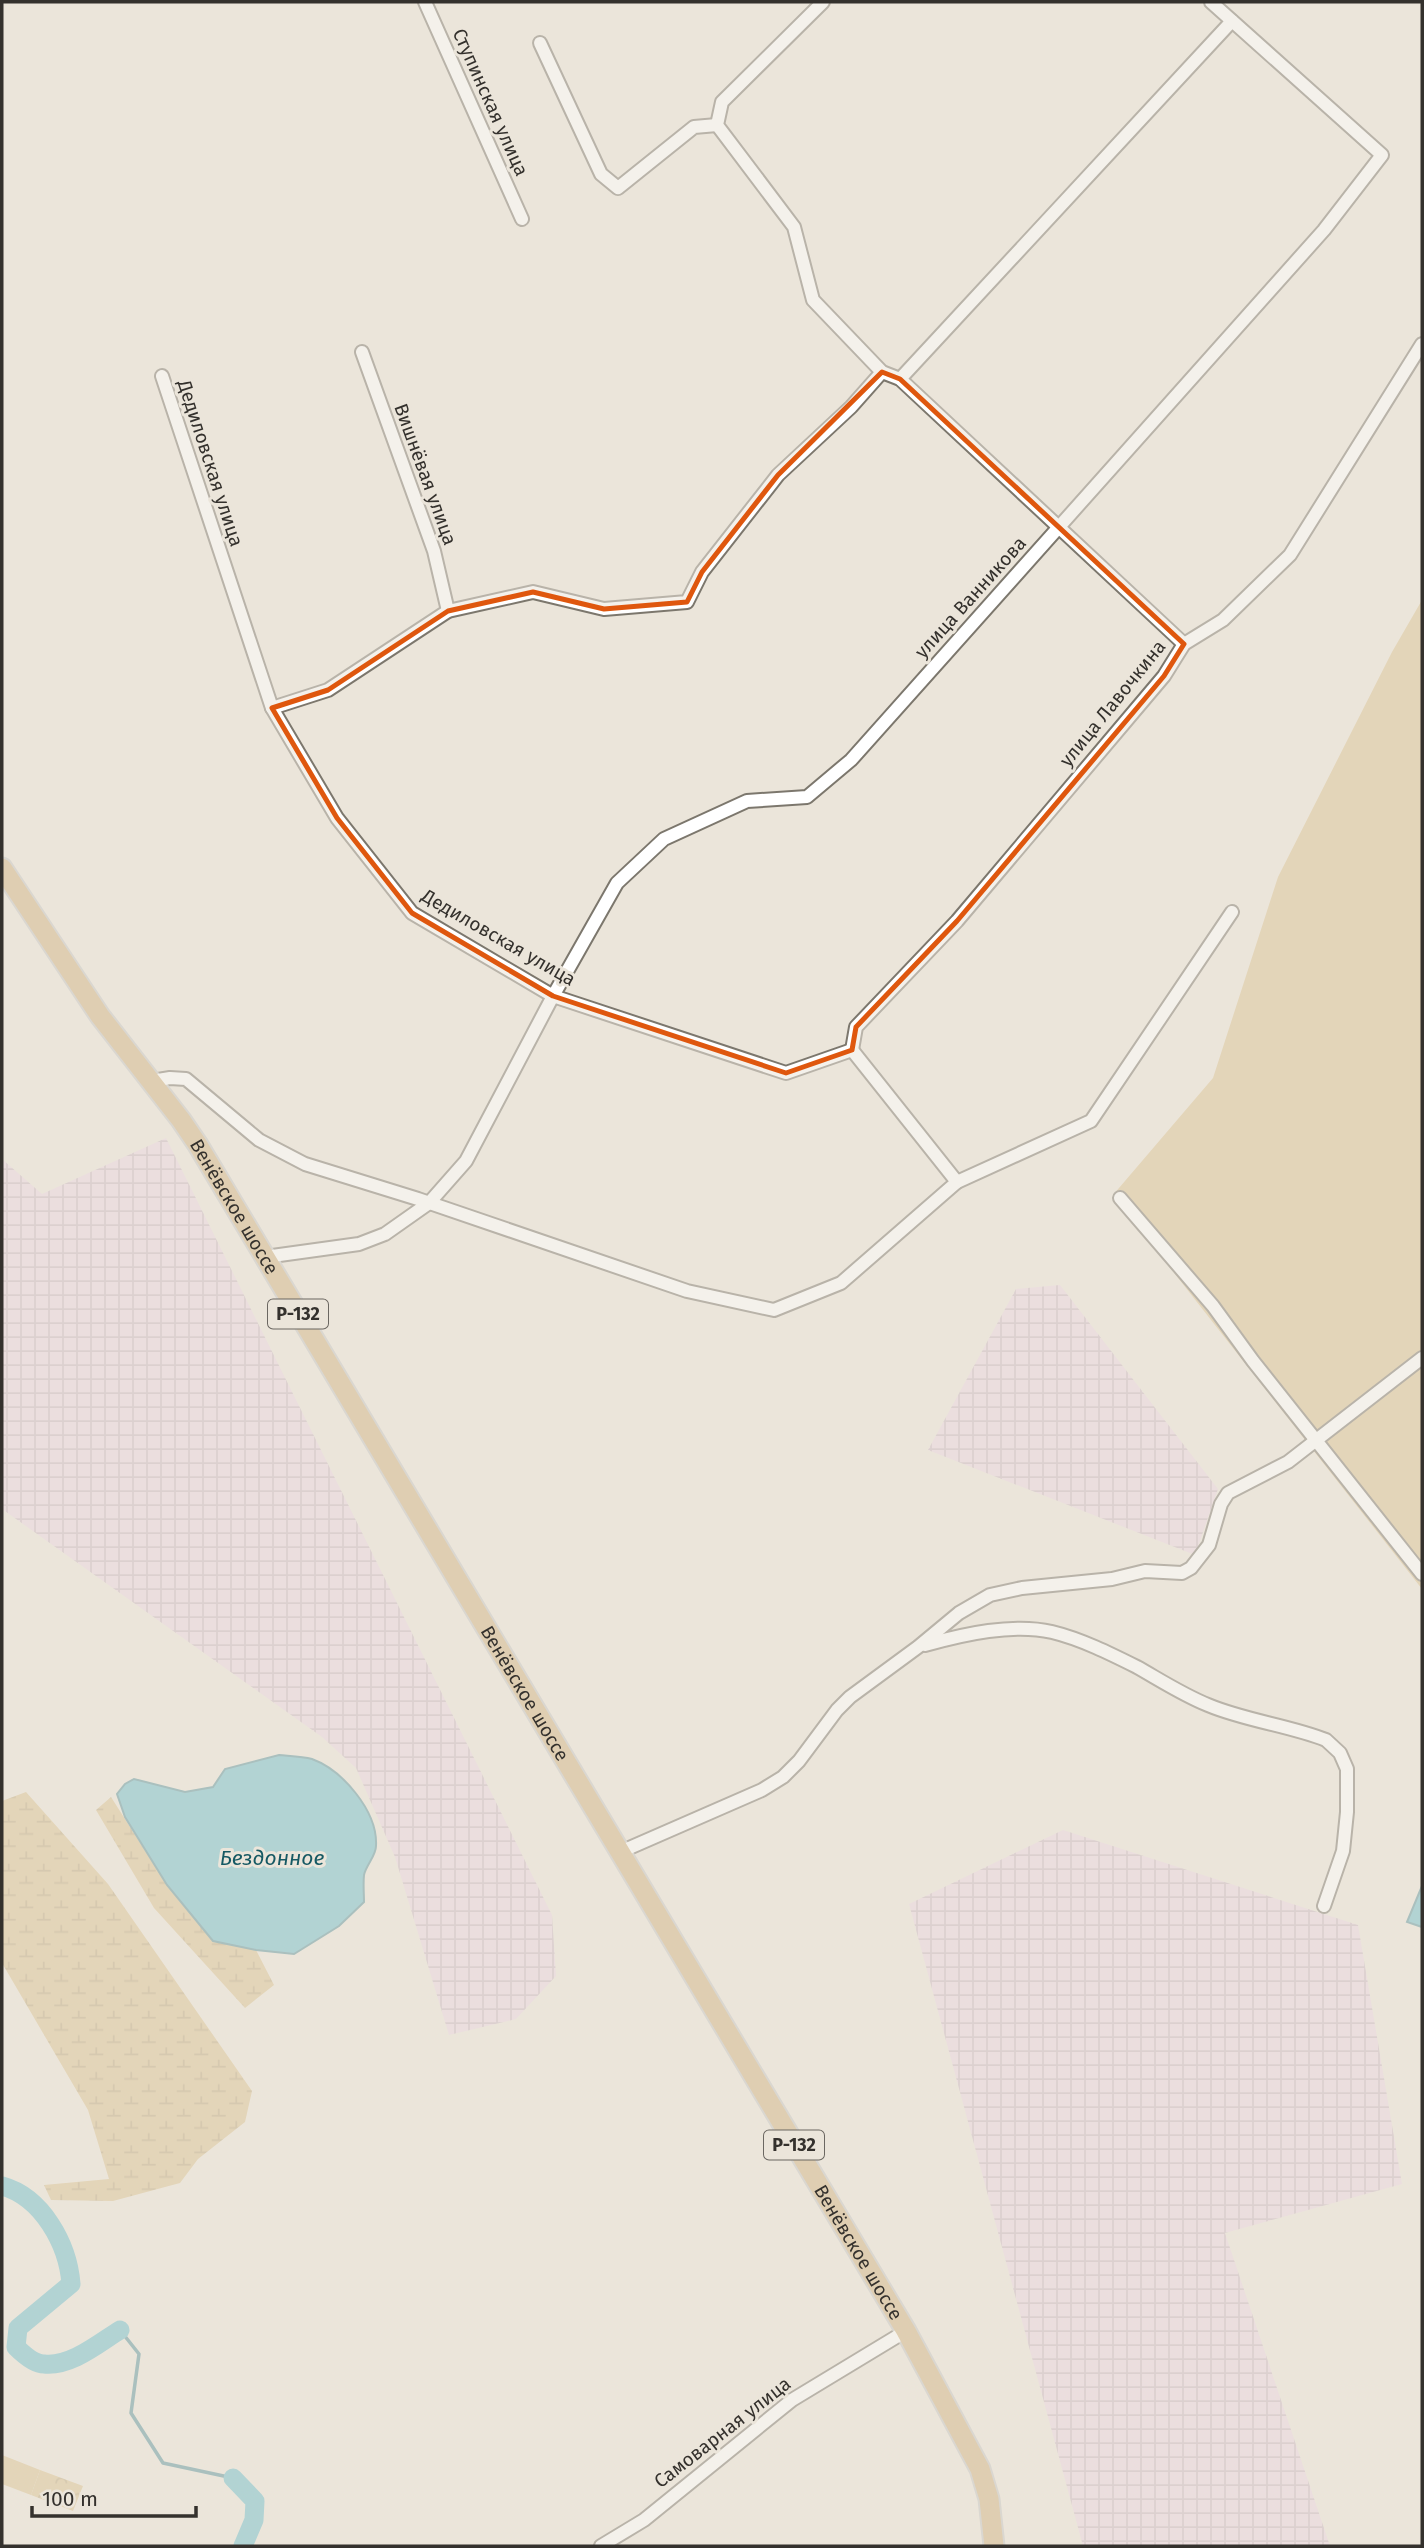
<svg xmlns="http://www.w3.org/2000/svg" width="1424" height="2548" viewBox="0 0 1424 2548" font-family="'Fira Sans',sans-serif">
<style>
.industrial{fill:url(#industrial-grid)}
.wetland{fill:url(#wetland-marsh)}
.park{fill:url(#park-crowns)}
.garden{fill:#dac190}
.water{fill:#6dbccb;stroke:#5c929c;stroke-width:2}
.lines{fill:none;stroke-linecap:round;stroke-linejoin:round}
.stream{stroke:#5c929c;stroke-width:3.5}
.river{stroke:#6dbccb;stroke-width:19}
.street-casing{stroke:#7c776d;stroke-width:16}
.primary-casing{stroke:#c6c5c4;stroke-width:23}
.street{stroke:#fff;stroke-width:12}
.primary{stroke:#d0b181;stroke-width:19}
.marked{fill:none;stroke:#df570e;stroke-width:5;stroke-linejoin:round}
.labels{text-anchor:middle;stroke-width:6;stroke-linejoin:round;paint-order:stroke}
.shield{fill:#ebe5da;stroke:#6b6761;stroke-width:2}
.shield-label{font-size:18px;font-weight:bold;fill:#34312d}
.street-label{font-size:19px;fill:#34312d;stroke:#ebe5da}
.water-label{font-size:21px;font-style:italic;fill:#165963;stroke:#ebe5da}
</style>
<defs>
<pattern id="industrial-grid" width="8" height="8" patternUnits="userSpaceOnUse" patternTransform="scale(1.75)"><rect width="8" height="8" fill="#ebd5e2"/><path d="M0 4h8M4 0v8" fill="none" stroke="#cab7c2"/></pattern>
<pattern id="wetland-marsh" width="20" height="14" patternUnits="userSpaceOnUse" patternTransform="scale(1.75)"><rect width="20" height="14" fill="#dac190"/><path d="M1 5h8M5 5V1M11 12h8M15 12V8" fill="none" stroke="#bca67c"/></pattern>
<pattern id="park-crowns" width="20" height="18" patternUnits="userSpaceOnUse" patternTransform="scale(1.75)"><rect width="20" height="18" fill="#dac190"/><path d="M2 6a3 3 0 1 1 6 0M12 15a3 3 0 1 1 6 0" fill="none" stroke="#bca67c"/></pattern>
</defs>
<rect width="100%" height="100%" fill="#ebe5da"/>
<g class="industrial">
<path d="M166,1138l386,777 4,61 -40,43 -67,16 -54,-178 -39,-89 -34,-31 -320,-228v-350l40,35z"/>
<path d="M1060,1285l158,204 -23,66 -267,-105 88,-161z"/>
<path d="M1063,1830l295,95 44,259 -177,49 105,313h-247l-174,-642z"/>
</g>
<g class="wetland">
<path d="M26,1792l82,92 144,207 -7,31 -47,37 -18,24 -67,18 -62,-1 -7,-15 65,-6 -21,-69 -86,-147v-162z"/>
<path d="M111,1797l56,88 46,56 43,9 18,35 -29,23 -91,-100 -58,-98z"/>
</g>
<path class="park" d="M40,2470l43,16 -10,25 -42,-16z"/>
<g class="garden">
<path d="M1422,600v989l-309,-394 100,-117 65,-201 114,-225z"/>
<path d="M2,2455l38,15 -9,25 -29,-11z"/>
</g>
<g class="water">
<path d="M279,1755c11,1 23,1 33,4 30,11 66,52 64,87 0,10 -10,19 -12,29 -1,9 0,19 0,27l-25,24 -45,28 -38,-4 -43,-9 -46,-56 -42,-68 -8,-23 8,-10 9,-5 51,13 28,-5 12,-18z"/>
<path d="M1422,1886v41l-15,-5z"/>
</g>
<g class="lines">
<path class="stream" d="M120,2330l19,24 -8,59 32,50 70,15"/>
<g class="river">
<path d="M2,2186c40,11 66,58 69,98l-53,44 -2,19c7,7 18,17 28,17 27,3 55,-21 76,-34"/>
<path d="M233,2478l22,23 -1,19 -11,26"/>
</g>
<defs>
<g id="street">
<path d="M425,2l97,217"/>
<path d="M823,2l-101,100 -5,23 77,102 19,73 69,72 18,7 284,265"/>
<path d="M540,43l61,131 17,14 76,-61 23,-2"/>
<path d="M362,352l72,199 14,60"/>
<path d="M162,376l110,332 65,110 75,95 141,83 233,77 66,-23"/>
<path d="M900,379l332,-358"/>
<path d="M272,708l56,-18 120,-79 85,-19 71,17 83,-7 15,-30 76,-97 73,-68 31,-35"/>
<path d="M852,1050l4,-23 101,-106 207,-245 20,-32 39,-24 67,-65 132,-211"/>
<path d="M152,1081l18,-3 16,1 73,61 46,24 113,35 269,92 87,19 67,-27 116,-101 -105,-132"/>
<path d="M957,1182l134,-61 141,-209"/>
<path d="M1120,1198l93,108 40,55 169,213"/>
<path d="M265,1257l94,-13 26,-10 44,-31 37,-42 87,-165 64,-113 47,-44 83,-38 60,-4 44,-37 473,-530 58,-75 -171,-153"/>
<path d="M925,1645c39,-11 88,-22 127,-13 29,7 59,22 85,35 23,13 46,28 71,38 38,16 80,20 118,35l14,13 7,16v43l-4,39 -19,55"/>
<path d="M620,1852l142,-62 21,-13 16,-16 38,-51 13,-13 68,-50 41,-34 31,-18 32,-7 90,-9 33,-8 37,2 9,-5 18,-23 12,-41 7,-11 60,-31 134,-104"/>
<path d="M601,2546l43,-26 148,-120 114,-69"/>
</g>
<g id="primary">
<path id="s1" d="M2,868l98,148 81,104 17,25 708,1186 74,138 9,30 5,47"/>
</g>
</defs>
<use href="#street" class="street-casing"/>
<use href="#primary" class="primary-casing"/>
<use href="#street" class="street"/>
<use href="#primary" class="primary"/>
</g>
<path d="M0 0H1424V2548H0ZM882,372l18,7 284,265 -20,32 -207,245 -101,106 -4,23 -66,23 -233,-77 -141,-83 -75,-95 -65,-110 56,-18 120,-79 85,-19 71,17 83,-7 15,-30 76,-97z" fill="#ebe5da" fill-opacity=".55" fill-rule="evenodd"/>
<path class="marked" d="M882,372l18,7 284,265 -20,32 -207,245 -101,106 -4,23 -66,23 -233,-77 -141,-83 -75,-95 -65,-110 56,-18 120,-79 85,-19 71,17 83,-7 15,-30 76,-97z"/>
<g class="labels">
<g class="shield">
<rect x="268" y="1299.5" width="60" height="29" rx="5"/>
<rect x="764" y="2130.5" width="60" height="29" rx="5"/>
</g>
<g class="shield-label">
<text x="298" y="1320">Р-132</text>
<text x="794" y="2151">Р-132</text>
</g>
<g class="street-label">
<text transform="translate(491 102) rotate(66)" y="7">Ступинская улица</text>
<text transform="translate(211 463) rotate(72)" y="7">Дедиловская улица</text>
<text transform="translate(426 474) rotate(70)" y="7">Вишнёвая улица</text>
<text transform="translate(970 597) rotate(-48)" y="7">улица Ванникова</text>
<text transform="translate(1112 703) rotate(-51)" y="7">улица Лавочкина</text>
<text transform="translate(499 937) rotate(30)" y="7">Дедиловская улица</text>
<text dy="7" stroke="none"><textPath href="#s1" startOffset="411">Венёвское шоссе</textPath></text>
<text dy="7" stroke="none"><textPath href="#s1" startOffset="978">Венёвское шоссе</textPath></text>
<text dy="7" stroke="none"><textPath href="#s1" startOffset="1629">Венёвское шоссе</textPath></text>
<text transform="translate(722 2432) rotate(-38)" y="7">Самоварная улица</text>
</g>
<g class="water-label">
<text x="272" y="1865">Бездонное</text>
</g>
</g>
<rect width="1424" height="2548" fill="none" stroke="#34312d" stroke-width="7"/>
<path d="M32 2506v10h164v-10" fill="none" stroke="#34312d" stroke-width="3.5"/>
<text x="42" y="2506" font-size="21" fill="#34312d" stroke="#ebe5da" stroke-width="5" paint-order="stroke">100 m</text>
</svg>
